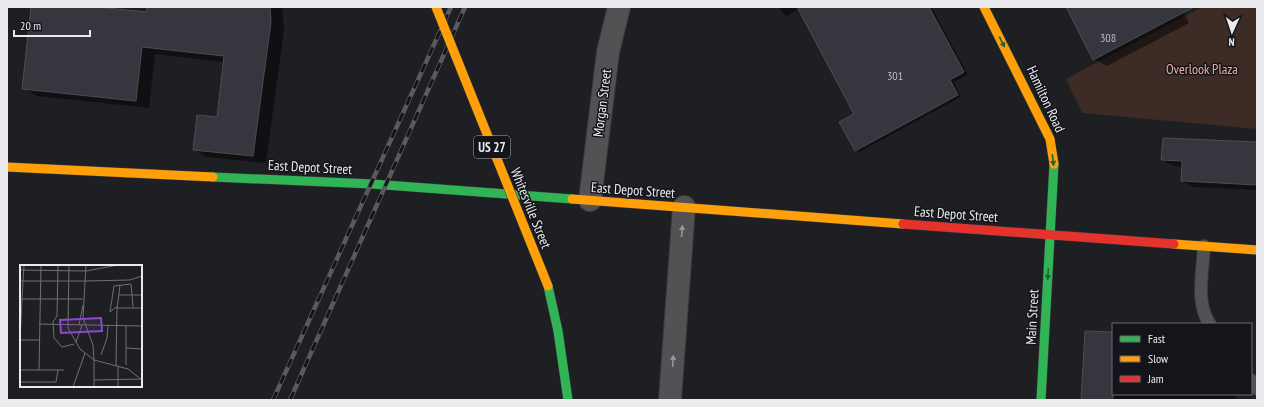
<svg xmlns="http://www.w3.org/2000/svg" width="1264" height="407" viewBox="0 0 1264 407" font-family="'PT Sans Narrow',sans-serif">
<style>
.green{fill:#3d2b26}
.shadow{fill:#0007}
.building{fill:#36373e;stroke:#4c4d50}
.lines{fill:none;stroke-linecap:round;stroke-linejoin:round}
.lane-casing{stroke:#393a3c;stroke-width:14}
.street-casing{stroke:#393a3c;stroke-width:24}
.fast-casing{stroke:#393a3c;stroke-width:10}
.slow-casing{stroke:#393a3c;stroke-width:10}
.jam-casing{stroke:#393a3c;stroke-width:10}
.lane{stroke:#525254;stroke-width:12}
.street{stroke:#525254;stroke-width:22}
.fast{stroke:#30b455;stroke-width:9}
.slow{stroke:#ff9f0a;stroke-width:9}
.jam{stroke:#e5322d;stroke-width:9}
.rail-casing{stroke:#5a5a5d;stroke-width:4.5}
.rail{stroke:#14151a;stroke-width:3;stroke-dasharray:9;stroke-linecap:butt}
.slow-bridge-casing{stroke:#393a3c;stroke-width:10;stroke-linecap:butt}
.slow-bridge{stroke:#ff9f0a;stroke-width:9}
.oneway{fill:#226438}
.oneway2{fill:#96979a}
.labels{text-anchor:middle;stroke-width:3;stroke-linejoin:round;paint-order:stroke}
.number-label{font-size:12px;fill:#bdbec3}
.shield{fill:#14151a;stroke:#aaabaf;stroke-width:1}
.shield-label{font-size:13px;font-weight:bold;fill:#eaebef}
.park-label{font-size:14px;fill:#eeac9c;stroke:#14151a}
.street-label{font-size:14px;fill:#eaebef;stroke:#14151a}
.inset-road{fill:none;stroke:#707174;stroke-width:1}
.view{fill:#8c49c6;fill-opacity:0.15;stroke:#8c49c6;stroke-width:2}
.inset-edge{fill:none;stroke:#eaebef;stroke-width:2}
</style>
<rect width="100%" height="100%" fill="#1e1f22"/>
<path class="green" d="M1202,7h55v122l-175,-16 -16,-34z"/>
<g class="shadow">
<path d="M32,7h58l58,7v-7h134l2,23 -18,133 -59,-6 -13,-7 24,-32 6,-56 -69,-8 -6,54 -112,-12 -13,-8z"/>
<path d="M779,7h154l-1,1 36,67 -14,7 7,15 -102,55 -4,-2 1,-35 -57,-106 -12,7 -4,-3z"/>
<path d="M1067,7h114l8,16 -82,43 -13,-7z"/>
<path d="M1257,143v47l-64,-3 -11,-6 1,-14 -9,-1 -12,-6z"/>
<path d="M1113,333v61h121l4,6h-156z"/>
</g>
<g class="building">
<path d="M31,7h65l51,5v-5h123l1,15 -18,134 -60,-6 4,-35 20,2 7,-61 -82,-9 -6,54 -114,-12z"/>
<path d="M797,7h132l35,65 -14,8 8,15 -103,56 -16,-29 15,-8z"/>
<path d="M1066,7h128l-101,53z"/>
<path d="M1163,138l94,4v43l-76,-4 1,-20 -21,-1z"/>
<path d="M1085,331l28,1v68h-32z"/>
</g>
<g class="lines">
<defs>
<g id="lane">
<path d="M1204,246c-1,24 -9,58 6,78"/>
<path d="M1251,380l6,9"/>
</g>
<g id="street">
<path d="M590,200l18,-148 11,-45"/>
<path d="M670,400l14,-193"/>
</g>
<g id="fast">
<path d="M213,177l159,7 200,15"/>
<path d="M548,286l10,45 10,69"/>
<path d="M1041,400l13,-236"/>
</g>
<g id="slow">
<path d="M984,7l66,132 4,25"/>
<path d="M7,167l206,10"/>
<path d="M572,199l331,25"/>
<path d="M1174,244l83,6"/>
</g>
<path id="jam" d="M903,224l271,20"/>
</defs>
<use href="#lane" class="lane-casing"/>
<use href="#street" class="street-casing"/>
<use href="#fast" class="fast-casing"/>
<use href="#slow" class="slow-casing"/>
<use href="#jam" class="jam-casing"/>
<use href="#lane" class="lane"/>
<use href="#street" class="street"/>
<use href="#fast" class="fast"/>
<use href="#slow" class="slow"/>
<use href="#jam" class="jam"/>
<defs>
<g id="rail">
<path d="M273,400l178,-393"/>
<path d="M290,400l175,-393"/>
</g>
</defs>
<use href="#rail" class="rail-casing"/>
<use href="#rail" class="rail"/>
<defs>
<path id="slow-bridge" d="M436,7l112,279"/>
</defs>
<use href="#slow-bridge" class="slow-bridge-casing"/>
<use href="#slow-bridge" class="slow-bridge"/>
</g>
<defs><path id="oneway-solid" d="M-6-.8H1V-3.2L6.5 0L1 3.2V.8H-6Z"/></defs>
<g class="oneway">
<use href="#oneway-solid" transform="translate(1002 42) rotate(63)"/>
<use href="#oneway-solid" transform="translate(1053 160) rotate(83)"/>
<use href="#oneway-solid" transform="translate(1048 274) rotate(93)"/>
</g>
<g class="oneway2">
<use href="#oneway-solid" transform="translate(682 231) rotate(-86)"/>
<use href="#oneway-solid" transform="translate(673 361) rotate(-86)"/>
</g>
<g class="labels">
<g class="number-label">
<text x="1108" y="42">308</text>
<text x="895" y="80">301</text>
</g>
<rect class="shield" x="474" y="136" width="36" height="22" rx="3"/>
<g class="shield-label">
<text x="492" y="152">US 27</text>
</g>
<g class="park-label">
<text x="1202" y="74">Overlook Plaza</text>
</g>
<g class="street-label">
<text transform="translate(1046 99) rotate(65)" y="5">Hamilton Road</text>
<text transform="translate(602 103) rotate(-83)" y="5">Morgan Street</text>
<text transform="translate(310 167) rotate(3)" y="5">East Depot Street</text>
<text transform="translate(633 190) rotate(4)" y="5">East Depot Street</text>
<text transform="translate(531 208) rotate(68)" y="5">Whitesville Street</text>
<text transform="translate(956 214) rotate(4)" y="5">East Depot Street</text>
<text transform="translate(1032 317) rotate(-87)" y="5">Main Street</text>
</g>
</g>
<g transform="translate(20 265)">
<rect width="122" height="122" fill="#1e1f22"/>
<path class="inset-road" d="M38,0l-1,51 -4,6 1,16 8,9 12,-3M49,0l-1,63 12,21 14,11M66,0l-3,53 10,27 1,15 34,9 14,11M0,5l66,1M66,6l32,-6M0,16h66M3,16l1,-16M66,16l44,-1 12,-4M99,30h23M0,34h63M113,42l-2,-23 -17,2 -4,26 6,-5 1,1h25M19,59l103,2M59,60l4,-20M0,74l3,-58M0,75h19M56,77l6,-17M106,83l16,1M81,90l6,-17 1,-13M74,95v27M106,100v-39M96,101l1,-57 3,-24M0,105h44M19,105l2,-105M74,115l48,-1M0,117h36l2,-12M53,122l12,-34M98,122v-20"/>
<path class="view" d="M81,53l1,13 -41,2 -1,-13z"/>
<rect width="122" height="122" class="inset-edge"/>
</g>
<rect width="1264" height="407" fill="none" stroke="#eaebef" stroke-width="16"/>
<rect x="1112" y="323" width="140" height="72" fill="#14151a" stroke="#6a6b6f"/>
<rect x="1120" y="336" width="20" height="6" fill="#30b455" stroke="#6a6b6f"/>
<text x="1148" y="343" font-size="12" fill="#eaebef">Fast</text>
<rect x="1120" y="356" width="20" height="6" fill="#ff9f0a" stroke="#6a6b6f"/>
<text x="1148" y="363" font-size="12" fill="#eaebef">Slow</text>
<rect x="1120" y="376" width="20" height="6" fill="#e5322d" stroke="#6a6b6f"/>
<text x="1148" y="383" font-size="12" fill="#eaebef">Jam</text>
<g transform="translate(1232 32) rotate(183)" stroke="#14151a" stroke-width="3" paint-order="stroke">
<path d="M0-3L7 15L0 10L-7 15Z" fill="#eaebef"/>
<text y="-6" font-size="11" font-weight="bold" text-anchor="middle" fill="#eaebef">N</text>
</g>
<path d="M14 30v6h76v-6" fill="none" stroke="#eaebef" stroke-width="2"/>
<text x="20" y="30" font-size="12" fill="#eaebef" stroke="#14151a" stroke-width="3" paint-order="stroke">20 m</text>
</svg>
